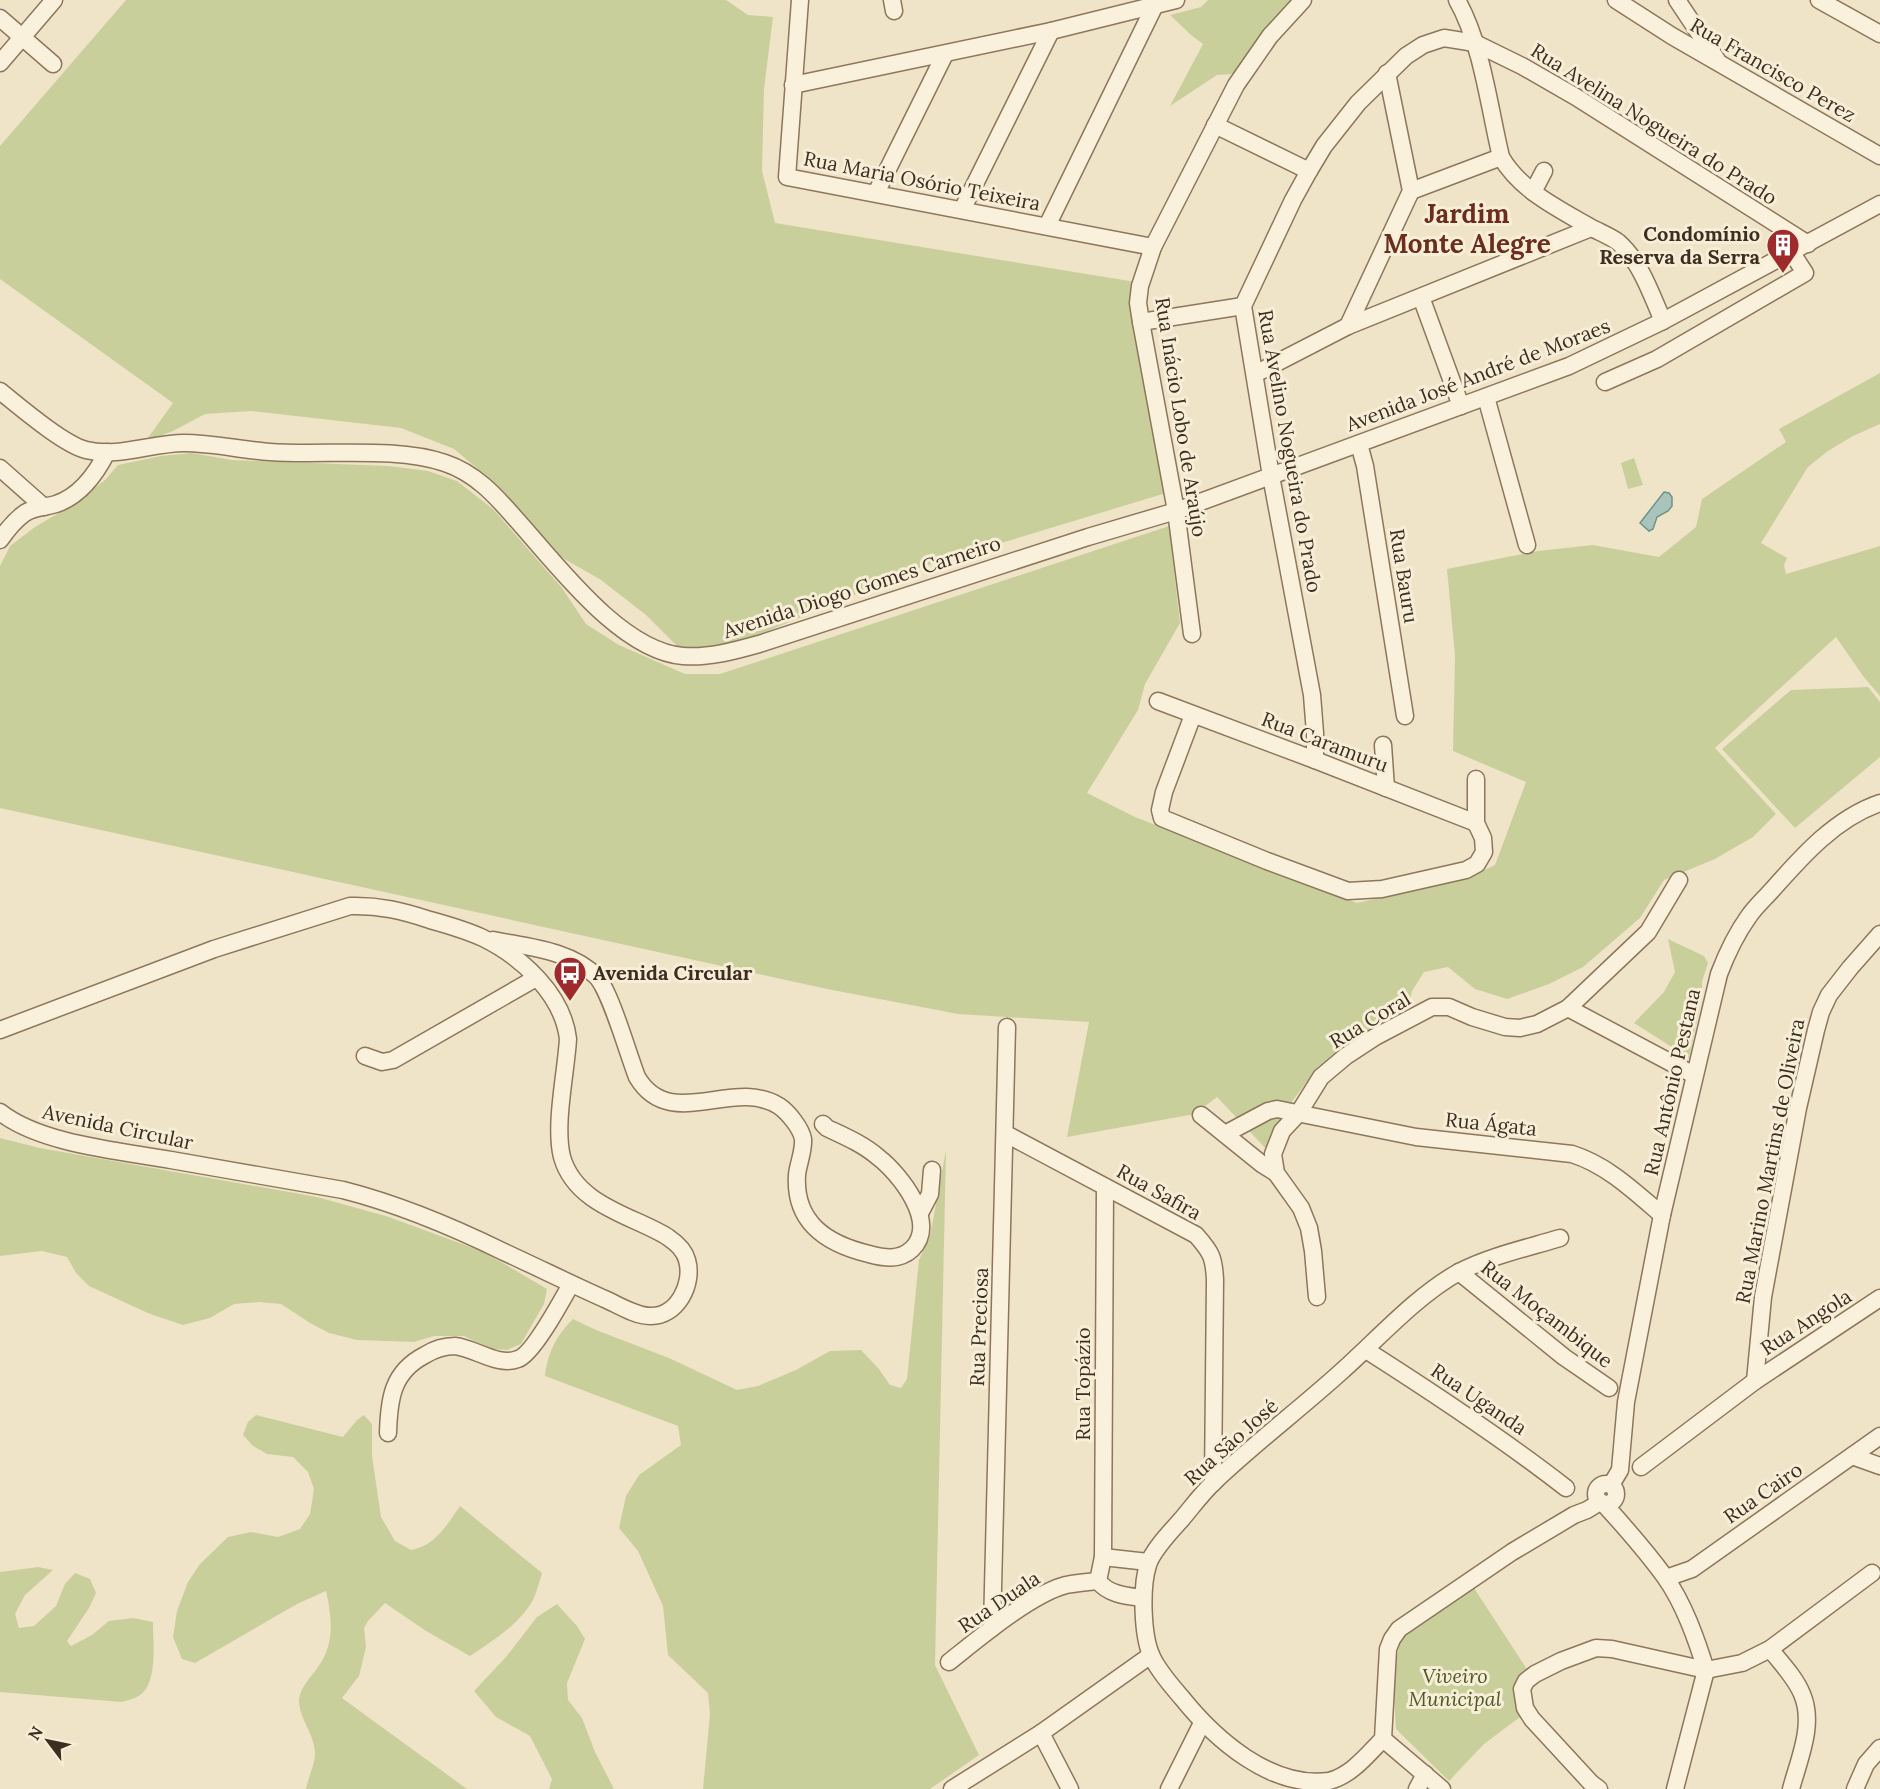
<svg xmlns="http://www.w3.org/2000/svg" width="1880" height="1789" viewBox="0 0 1880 1789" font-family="Lora,serif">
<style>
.green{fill:#c9cf9b}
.water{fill:#a9c4bc;stroke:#6f938a;stroke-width:1.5}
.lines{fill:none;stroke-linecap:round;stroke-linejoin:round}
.minor-casing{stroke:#8d765c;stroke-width:19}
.minor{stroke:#faf1dc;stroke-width:16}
.labels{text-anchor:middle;stroke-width:6;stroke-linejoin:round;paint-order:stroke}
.street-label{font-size:20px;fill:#3d2e20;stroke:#f7eed8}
.poi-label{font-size:20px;font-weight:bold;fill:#3d2e20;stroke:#f7eed8;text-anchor:end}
.park-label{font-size:20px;font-style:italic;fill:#4d5a26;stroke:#f7eed8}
.district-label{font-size:26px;font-weight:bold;fill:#6b2e1e;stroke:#f7eed8}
</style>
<rect width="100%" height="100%" fill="#f0e4c8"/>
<g class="green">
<path d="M126,0h600l22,15 25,2 -9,72 -2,82 13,52 361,59 30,211 -247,75 -202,84 -39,-5 -32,-32 -45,-35 -40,-23 -83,-88 -24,-20 -53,-21 -150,-17 -46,3 -32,17 -28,11 28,-39 -173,-124v-133z"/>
<path d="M1208,0h88l-63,74 -16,1 -47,31 33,-62 -12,-9 -21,-20 31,-8z"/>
<path d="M1880,373v51l-27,12 -25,15 -20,16 -47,76 26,15 -3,7 2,9 94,-28v150l-17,-20 -27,-39 -121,111 61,66 -23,23 -38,22 -51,21 -24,38 -57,49 -34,17 -42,15 -32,-10 -27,-22 -24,5 -12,19 -3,14 -91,62 -28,37 -21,48 -52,-55 -22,17 -128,23 22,-115 -131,-8 -131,-25 -827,-181v-242l10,-20 25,-19 39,-23 31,-24 13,-15 43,-9 31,-3 40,7 157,6 39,5 29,10 36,28 69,79 24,36 33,21 66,29h35l449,-148 11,97 -35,61 -7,26 -51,83 48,24 222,86 110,-25 28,-13 31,-83 -73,-31 2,-95 -8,-87 91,-18 55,-6 66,12 37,-30 6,-28 84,-57 -7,-13z"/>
<path d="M1634,458l9,27 -15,4 -7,-26z"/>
<path d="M1868,687l12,15v55l-85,71 -73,-79 69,-59z"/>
<path d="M1668,939l36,17 4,7 -6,19v15l-13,61 -55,-35 30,-31 11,-20z"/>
<path d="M0,1138l40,10 277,49 69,19 98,36 63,37 -3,15 -23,40 -14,6 -15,-1 -28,-13h-30l-20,6 -57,-2 -28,-7 -19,-10 -29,-19 -22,-2 -25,2 -24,14 -27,7 -33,-11 -61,-28 -13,-13 -9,-16 -25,-6 -42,5z"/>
<path d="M946,1150l-11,515 44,90 -49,34h-227l7,-75 -2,-21 -40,-38 -5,-49 -25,-55 -19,-23 7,-32 13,-21 42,-30 -3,-19 -133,-50c3,-24 11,-40 28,-57l23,11 73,28 68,32 21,-4 38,-16 34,-19 31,-1 18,19 11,16 11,3 6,-9 12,-119 11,-24z"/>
<path d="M256,1415l87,22 14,-17 7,-5 8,9v32l9,61 14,24 16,9c24,-4 36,-25 49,-44l82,67c-3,9 -5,19 -9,27 -14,25 -40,40 -63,56l-44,-25 -41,-28 -17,18 -4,7 2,19 -7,29 -17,22 125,91h-161c2,-11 9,-25 9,-36 0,-18 -17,-36 -16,-54 2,-13 12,-22 19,-32 17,-23 14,-50 8,-76l-29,13 -102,59 -13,-4 -9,-22 4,-26 11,-29 12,-18 28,-27 23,-5 27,5 22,-8 10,-15 4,-25 -6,-17 -15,-15 -26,-3 -14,-8 -10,-11 5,-13z"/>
<path d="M38,1567l15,3 -28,25 -10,19 4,14 15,-2 22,-20 9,-22 10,-11 15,6 6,14 -7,15 -22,33 4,5 21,-11 17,-14 24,-3 20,4c0,20 5,61 -13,73 -5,4 -13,5 -18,7l-122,-10v-120z"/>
<path d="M1474,1588l56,86 -6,40 -40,30 -35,37 -53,-52 -3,-53 8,-40 25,-20z"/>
<path d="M557,1604l20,22 8,13 -18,44 1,17 14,18 13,34 19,37h-65l3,-10 -22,-43 -34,-19 -22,-26 32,-34 31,-40z"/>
</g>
<path class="water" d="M1664,492l5,1 3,4v9l-4,5 -11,6 -4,12 -4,2 -9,-8z"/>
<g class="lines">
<defs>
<g id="minor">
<path d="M800,0l-13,177 366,70"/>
<path d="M892,0l2,11"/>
<path d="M1457,0c25,44 32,107 44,157 19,33 56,51 89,70 9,5 20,9 28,15 23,20 33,52 45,79"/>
<path d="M1616,0l56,36 208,120"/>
<path d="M1677,0l40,60"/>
<path d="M1819,0l61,34"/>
<path d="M0,18l53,46"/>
<path d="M0,63l54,-63"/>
<path d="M793,85l258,-54 125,-31"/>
<path d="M1215,125l94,46"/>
<path d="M1411,191l90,-34"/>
<path d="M1533,192l11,-21"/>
<path d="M876,193l69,-139"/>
<path d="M962,210l89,-179"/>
<path d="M1047,226l107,-219"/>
<path d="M1421,297l40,109"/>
<path d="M1141,322l102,-16"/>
<path d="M1348,326l63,-135 -24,-118"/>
<path d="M1255,374l93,-48 243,-98"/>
<path d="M1605,382l52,-23 148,-86 -13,-20"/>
<path d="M0,391c20,16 63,53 86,59 32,8 66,-7 98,-7 29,0 57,7 86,9 53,4 126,-6 175,11 30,10 50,32 70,55 40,44 105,133 168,138 26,2 51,-5 76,-12l329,-107 88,-26 393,-145 94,-45 217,-117"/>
<path d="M1486,397l41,148"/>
<path d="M1359,444l6,22 40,250"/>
<path d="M0,468l44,39"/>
<path d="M0,540c7,-10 15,-20 25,-27 9,-6 21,-6 31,-9 24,-8 40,-30 51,-52"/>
<path d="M1192,634l-16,-123 -35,-189 -3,-19 2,-17 13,-39 83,-162 34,-49 33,-36"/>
<path d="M1158,701l157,59 161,63"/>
<path d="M1193,715l-29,77 -4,18 2,8 105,43 81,30 34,-2 84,-19 11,-6 7,-12 -1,-14 -7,-15v-44"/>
<path d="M1383,745l3,43"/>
<path d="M1315,760v-27l-3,-38 -41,-219 -28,-170 50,-106 16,-29 15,-25 34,-43 48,-47 17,-11 21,-7 31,5 47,23 54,31 232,147"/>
<path d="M493,940c34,7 78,10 104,37 14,16 31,77 40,100 33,56 96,0 142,29 9,6 22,22 24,33 1,12 -5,25 -6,36 -3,48 30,69 72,79 15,4 30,7 43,-5 27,-26 -12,-75 -34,-92 -15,-13 -34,-21 -51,-29l-4,-4"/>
<path d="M1568,1008l126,67"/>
<path d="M0,1030l214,-81 136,-43c29,-1 53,5 80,14 18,5 36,10 53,18 39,19 80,57 85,101 -2,34 -14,86 -6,118 18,64 114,62 125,103 7,24 -10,57 -37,56 -14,0 -30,-10 -43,-16 -34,-15 -68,-32 -103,-48 -51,-25 -106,-48 -161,-62 -57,-10 -115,-20 -172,-30 -51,-9 -131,-16 -171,-48"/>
<path d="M365,1056l17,6 11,-2 143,-82"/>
<path d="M1201,1115l62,50 13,8"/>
<path d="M1006,1134l190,101c15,17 18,22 19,45l-2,203"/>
<path d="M1225,1134l43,-23 9,-2 139,28 156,17c35,11 62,37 90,61"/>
<path d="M920,1213l10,-19 2,-24"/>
<path d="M1560,1238c-33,10 -70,18 -101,34 -43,24 -81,67 -117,99 -42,38 -87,72 -127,110 -13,12 -23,26 -34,39 -10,11 -29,31 -33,45 -7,22 -6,71 4,92 7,15 19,28 30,41 33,41 89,91 147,83 23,-6 38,-26 54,-42l5,-90 4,-10 7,-10 113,-77 62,-37 13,-5 13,-8"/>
<path d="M1459,1272l105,85 45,31"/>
<path d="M1317,1297l-4,-46 -4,-23 -8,-20 -25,-35 -3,-19 9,-23 16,-17 23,-37 25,-21 29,-19 57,-30h17l23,10 33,10 15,1 17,-4 31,-16 80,-76 31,-52"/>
<path d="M1366,1350c69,44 136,88 200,138"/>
<path d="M1755,1381l8,-84 35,-189 18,-78 5,-18 8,-17 21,-27 30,-34"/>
<path d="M388,1433c1,-34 4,-61 37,-78 8,-5 20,-9 30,-9 20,2 43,21 63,13 15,-5 44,-59 53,-75"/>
<path d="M1852,1456l28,10"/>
<path d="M1641,1467l114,-86 125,-83"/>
<circle cx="1606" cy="1494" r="10"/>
<path d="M1611,1485l9,-15 6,-68 36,-187 57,-241c8,-21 17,-40 30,-58 7,-10 16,-18 24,-27 30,-34 63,-71 107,-86"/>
<path d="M1603,1503c21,23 43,48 62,74 19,27 31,61 41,93"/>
<path d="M1103,1557l45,5"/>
<path d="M1666,1578l26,-9 188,-133"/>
<path d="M1098,1581l5,-24 2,-370"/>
<path d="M992,1628l15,-601"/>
<path d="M1770,1649c11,14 25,28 32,45 13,30 -3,65 -11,95"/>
<path d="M949,1662c29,-23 82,-68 117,-77 10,-2 21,-3 32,-4 11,14 29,15 45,17"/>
<path d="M1041,1733l29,56"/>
<path d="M1383,1739l59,50"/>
<path d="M952,1789l89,-56 110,-78"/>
<path d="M1169,1789l33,-66"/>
<path d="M1417,1789l8,-15"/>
<path d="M1599,1789l-8,-6 -59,-64 -7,-11 -3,-19 4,-8 9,-7 26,-13 35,-13 16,1 94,21 36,-7 28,-14 102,-76"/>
<path d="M1675,1789l31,-119"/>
<path d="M1855,1789l11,-25 14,-16"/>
</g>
</defs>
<use href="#minor" class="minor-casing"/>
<use href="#minor" class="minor"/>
</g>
<defs>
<symbol id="building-pin" viewBox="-11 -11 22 30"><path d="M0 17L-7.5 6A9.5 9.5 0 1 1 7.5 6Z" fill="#9e2a2b" stroke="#f7eed8"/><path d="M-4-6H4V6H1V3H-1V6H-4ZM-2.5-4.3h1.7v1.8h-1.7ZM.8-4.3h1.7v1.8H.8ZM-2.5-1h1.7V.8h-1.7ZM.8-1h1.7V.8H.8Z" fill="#fff"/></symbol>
<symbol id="bus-pin" viewBox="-11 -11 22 30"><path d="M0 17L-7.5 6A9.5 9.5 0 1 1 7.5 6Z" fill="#9e2a2b" stroke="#f7eed8"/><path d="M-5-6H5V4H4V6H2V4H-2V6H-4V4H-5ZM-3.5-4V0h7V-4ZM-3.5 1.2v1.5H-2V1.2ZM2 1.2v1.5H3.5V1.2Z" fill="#fff"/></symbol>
</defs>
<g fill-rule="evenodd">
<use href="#building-pin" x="1764" y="226" width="38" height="52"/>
<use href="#bus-pin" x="551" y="954" width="38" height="52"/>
</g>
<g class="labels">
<g class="street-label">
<text transform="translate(1773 70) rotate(30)" y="7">Rua Francisco Perez</text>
<text transform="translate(1654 124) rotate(32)" y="7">Rua Avelina Nogueira do Prado</text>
<text transform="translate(922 181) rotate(11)" y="7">Rua Maria Osório Teixeira</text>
<text transform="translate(1478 375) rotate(-21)" y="7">Avenida José André de Moraes</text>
<text transform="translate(1181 417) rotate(81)" y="7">Rua Inácio Lobo de Araújo</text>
<text transform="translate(1290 451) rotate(80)" y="7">Rua Avelino Nogueira do Prado</text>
<text transform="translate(1404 576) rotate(81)" y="7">Rua Bauru</text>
<text transform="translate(862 587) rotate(-18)" y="7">Avenida Diogo Gomes Carneiro</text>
<text transform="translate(1325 742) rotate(21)" y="7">Rua Caramuru</text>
<text transform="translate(1370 1020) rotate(-31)" y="7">Rua Coral</text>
<text transform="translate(1672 1082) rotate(-77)" y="7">Rua Antônio Pestana</text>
<text transform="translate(1491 1124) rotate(6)" y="7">Rua Ágata</text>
<text transform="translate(118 1127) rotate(12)" y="7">Avenida Circular</text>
<text transform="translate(1770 1161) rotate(-79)" y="7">Rua Marino Martins de Oliveira</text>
<text transform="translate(1159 1192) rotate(29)" y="7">Rua Safira</text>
<text transform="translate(1547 1314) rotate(38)" y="7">Rua Moçambique</text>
<text transform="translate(1806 1322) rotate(-33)" y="7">Rua Angola</text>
<text transform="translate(979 1327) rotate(-88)" y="7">Rua Preciosa</text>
<text transform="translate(1083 1384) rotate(-90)" y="7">Rua Topázio</text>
<text transform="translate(1479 1399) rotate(34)" y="7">Rua Uganda</text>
<text transform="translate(1231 1442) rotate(-42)" y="7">Rua São José</text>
<text transform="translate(1763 1493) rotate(-35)" y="7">Rua Cairo</text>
<text transform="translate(999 1602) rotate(-34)" y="7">Rua Duala</text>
</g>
<g class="poi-label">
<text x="1760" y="241">Condomínio<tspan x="1760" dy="23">Reserva da Serra</tspan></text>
<text x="593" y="980" text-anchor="start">Avenida Circular</text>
</g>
<g class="park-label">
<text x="1455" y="1683">Viveiro<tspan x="1455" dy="23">Municipal</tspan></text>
</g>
<g class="district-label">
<text x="1467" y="223">Jardim<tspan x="1467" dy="30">Monte Alegre</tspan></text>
</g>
</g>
<g transform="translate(48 1741) rotate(302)" stroke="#f7eed8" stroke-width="4.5" paint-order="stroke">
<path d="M0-4.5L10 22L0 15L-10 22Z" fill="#3d2e20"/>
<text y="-9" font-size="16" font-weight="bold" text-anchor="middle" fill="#3d2e20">N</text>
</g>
</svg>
